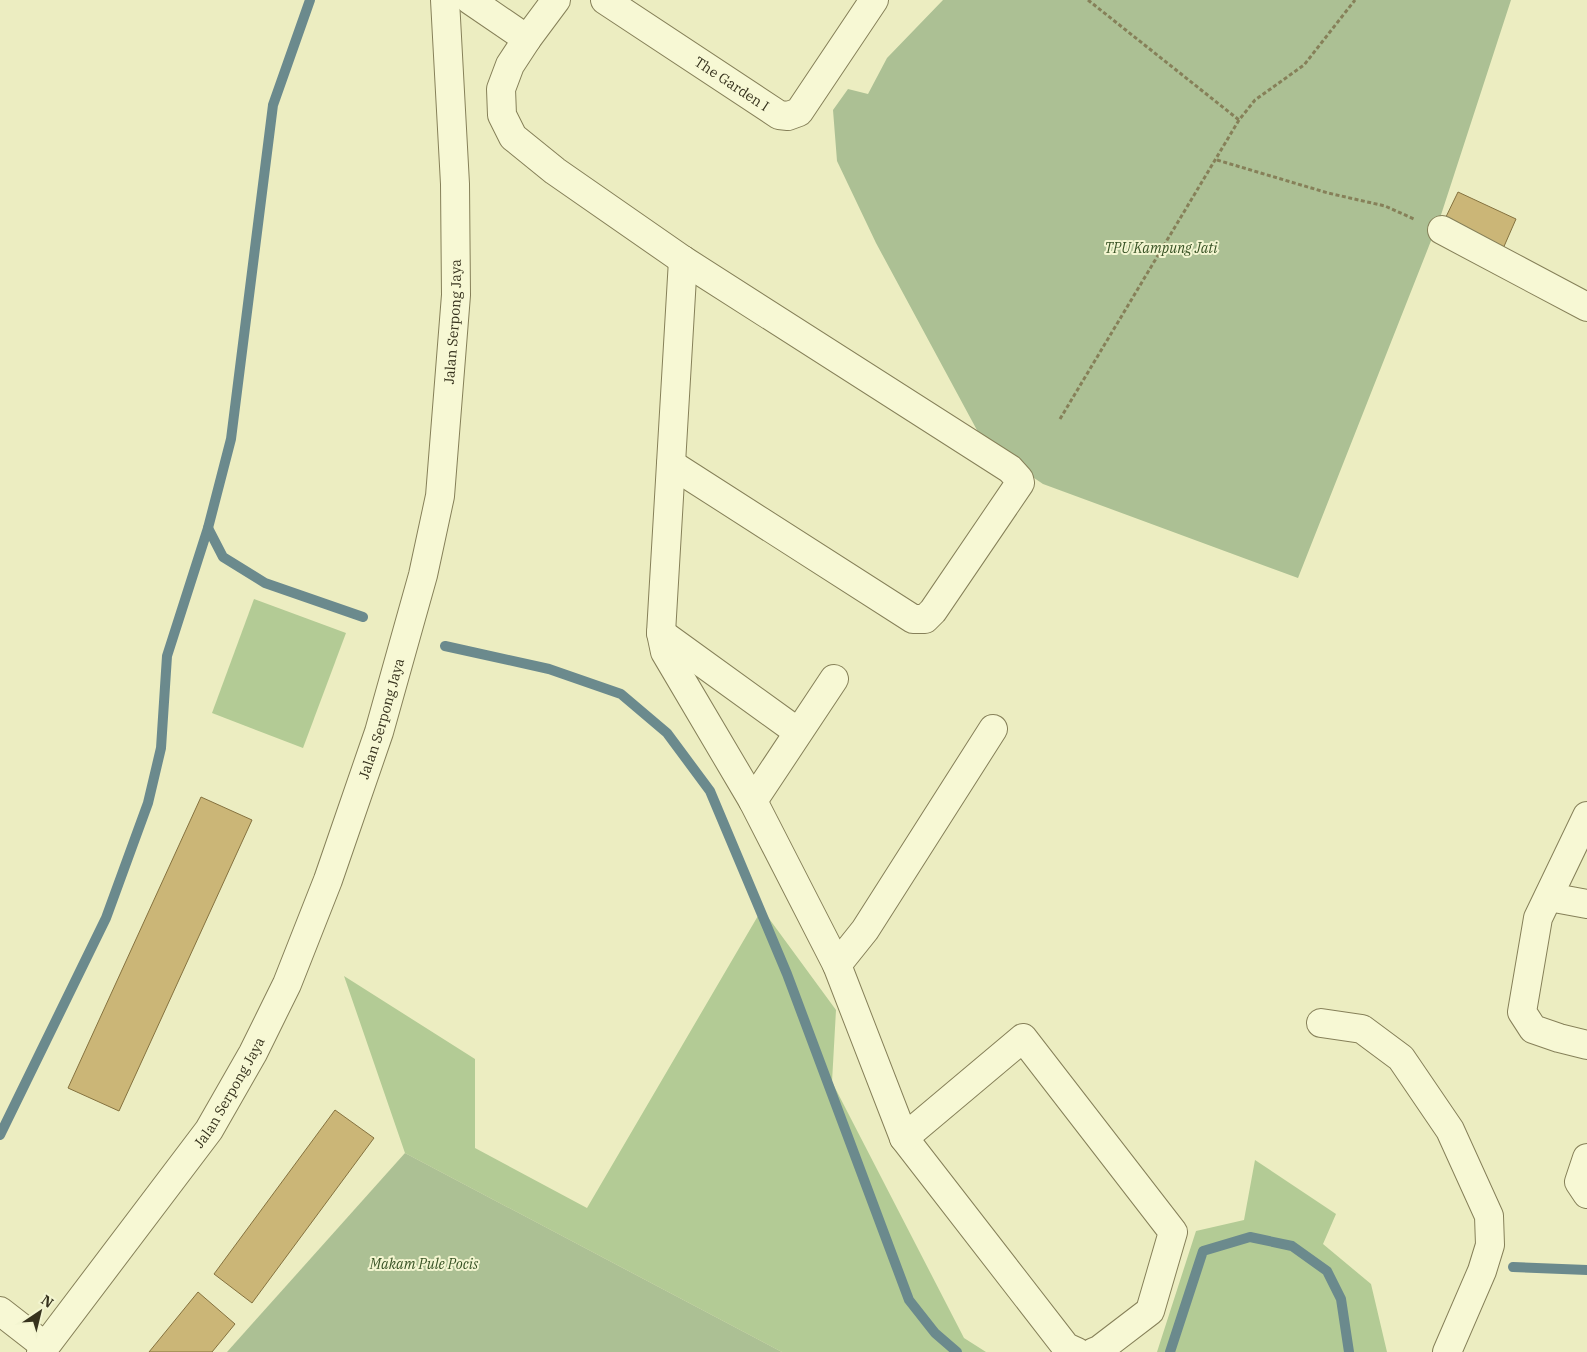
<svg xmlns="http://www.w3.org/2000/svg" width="1587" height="1352" viewBox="0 0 1587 1352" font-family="'IBM Plex Serif',serif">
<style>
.green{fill:#b3cb95}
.cemetery{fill:#acc094}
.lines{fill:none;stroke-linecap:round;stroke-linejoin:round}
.stream{stroke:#6b8a8d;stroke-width:10}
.building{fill:#cbb677;stroke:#85723f}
.minor-casing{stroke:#868059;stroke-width:30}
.path{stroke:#868059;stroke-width:3;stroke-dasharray:4 2.5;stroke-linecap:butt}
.minor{stroke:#f7f8d4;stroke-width:28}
.labels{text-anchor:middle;stroke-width:4;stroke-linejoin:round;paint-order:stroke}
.street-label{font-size:14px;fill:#36321d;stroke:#f3f5d0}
.park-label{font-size:14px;font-style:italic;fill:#375224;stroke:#f3f5d0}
</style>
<rect width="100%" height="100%" fill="#ecedc1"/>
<g class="green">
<path d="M254,599l92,34 -43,115 -91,-35z"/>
<path d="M762,909l74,101 -4,72 132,256 22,14h-204l-377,-199 -61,-177 131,83v89l112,60z"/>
<path d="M1255,1160l81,54 -13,30 48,40 16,68h-230l39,-121 48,-11z"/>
</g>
<g class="cemetery">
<path d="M943,0h568l-71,218 -142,360 -255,-94 -58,-39 -109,-202 -39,-82 -4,-51 15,-21 20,5 19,-36z"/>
<path d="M405,1153l377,199h-555z"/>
</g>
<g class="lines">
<g class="stream">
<path d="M208,528l15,29 42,26 98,34"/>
<path d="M445,646l104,23 72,25 46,39 43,58 77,183 122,326 26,33 22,19"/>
<path d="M0,1135l106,-217 42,-115 13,-55 6,-92 41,-128 23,-89 42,-334 37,-105"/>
<path d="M1513,1267l74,3"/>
<path d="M1170,1352l33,-101 47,-14 42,9 35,25 14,28 8,53"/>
</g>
</g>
<g class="building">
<path d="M1458,192l58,27 -14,32 -59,-28z"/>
<path d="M201,797l51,23 -133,291 -51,-23z"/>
<path d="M335,1110l39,28 -122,165 -38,-29z"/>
<path d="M198,1292l37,32 -23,28h-63z"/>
</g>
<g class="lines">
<defs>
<g id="minor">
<path d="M470,0l57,39"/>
<path d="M556,0l-29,39 -17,26 -9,24 1,26 11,22 42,34 128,89 327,209 9,10 1,4 -87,128 -8,8h-12l-242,-155"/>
<path id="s1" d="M605,0l174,115 9,1 11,-4 75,-112"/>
<path d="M1442,230l145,77"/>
<path d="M683,260l-22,373 4,19 88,149 84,164 67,173 162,209 11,5"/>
<path d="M661,633l137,99"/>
<path d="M753,801l81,-122"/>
<path d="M1587,816l-49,102 -16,94 11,17 26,9 28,7"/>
<path d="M1549,897l38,7"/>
<path d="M837,965l28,-35 128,-201"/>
<path d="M1321,1023l41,6 39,29 49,72 39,86 1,29 -8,26 -35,81"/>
<path d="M904,1138l119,-100 150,194 -23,79 -51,39 -5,2"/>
<path d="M1587,1158l-8,24 8,12"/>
<path d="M0,1311l45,35"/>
<path id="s2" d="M41,1352l168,-222 44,-77 34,-69 41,-104 51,-148 44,-157 17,-79 16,-201 -1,-111 -10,-184"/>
</g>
</defs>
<use href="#minor" class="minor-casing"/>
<g class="path">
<path d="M1088,0l151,120"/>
<path d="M1217,160l111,33 57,13 29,13"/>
<path d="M1060,419l179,-299 16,-20 49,-35 51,-65"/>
</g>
<use href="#minor" class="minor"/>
</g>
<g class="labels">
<g class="street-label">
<text dy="5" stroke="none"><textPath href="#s1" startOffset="152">The Garden I</textPath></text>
<text dy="5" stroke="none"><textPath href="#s2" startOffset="1131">Jalan Serpong Jaya</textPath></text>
<text dy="5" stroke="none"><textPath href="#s2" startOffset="726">Jalan Serpong Jaya</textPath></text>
<text dy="5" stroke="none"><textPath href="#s2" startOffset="321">Jalan Serpong Jaya</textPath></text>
</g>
<g class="park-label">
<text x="1161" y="253">TPU Kampung Jati</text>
<text x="424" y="1269">Makam Pule Pocis</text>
</g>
</g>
<g transform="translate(40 1312) rotate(35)" stroke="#f3f5d0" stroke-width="4" paint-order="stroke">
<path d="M0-4L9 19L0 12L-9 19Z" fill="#36321d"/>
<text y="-8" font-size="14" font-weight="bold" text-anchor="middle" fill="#36321d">N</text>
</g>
</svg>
